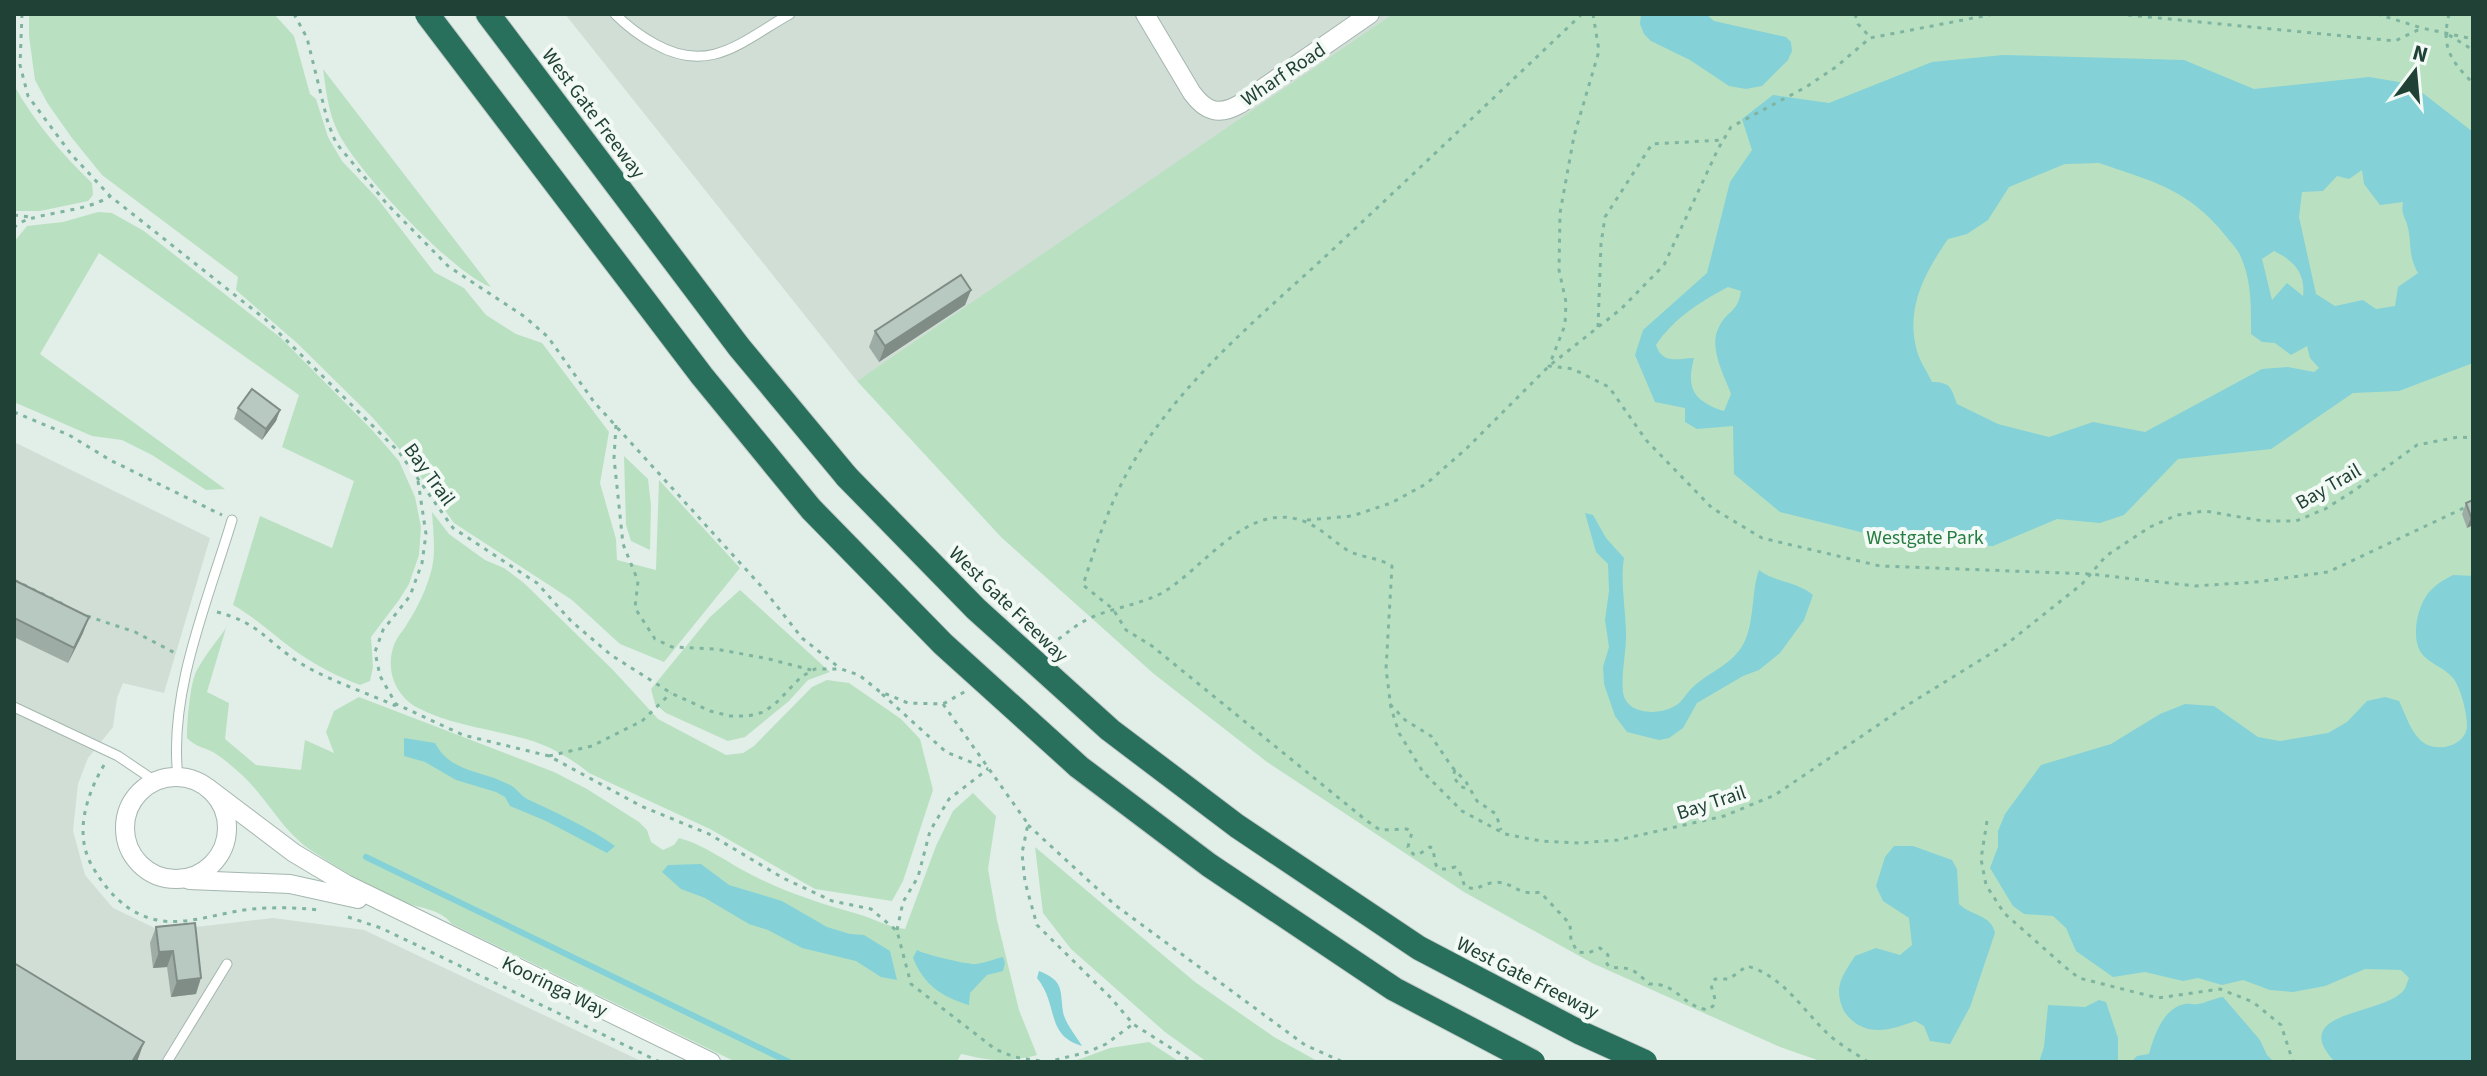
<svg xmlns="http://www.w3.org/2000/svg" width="2487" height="1076" viewBox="0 0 2487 1076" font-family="'Source Sans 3',sans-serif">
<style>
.built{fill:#d0ded6}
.green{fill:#b9e1c1}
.water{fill:#84d1d8;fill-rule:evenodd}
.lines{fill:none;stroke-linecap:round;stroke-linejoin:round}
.stream{stroke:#84d1d8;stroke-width:6}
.service-casing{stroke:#a4b7af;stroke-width:11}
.minor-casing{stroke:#a4b7af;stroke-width:20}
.motorway-casing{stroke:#c1cac7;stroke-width:26}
.path{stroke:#7fb5a0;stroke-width:3;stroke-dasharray:4 6;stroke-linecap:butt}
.service{stroke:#fff;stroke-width:9}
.minor{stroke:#fff;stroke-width:18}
.motorway{stroke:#28705c;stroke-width:24}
.motorway-bridge-casing{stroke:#c1cac7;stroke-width:26;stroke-linecap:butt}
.motorway-bridge{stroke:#28705c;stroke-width:24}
.wall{fill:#9dada5}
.shaded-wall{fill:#808d86}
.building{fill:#b7c9c0;stroke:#808d86;stroke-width:2}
.labels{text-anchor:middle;stroke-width:8;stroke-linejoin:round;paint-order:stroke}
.street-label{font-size:20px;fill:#204136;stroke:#f3faf6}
.park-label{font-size:20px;fill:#267c41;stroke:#f3faf6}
</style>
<rect width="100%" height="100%" fill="#e2eee8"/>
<g class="built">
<path d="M565,14h842l-550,367z"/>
<path d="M14,442l196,96 -46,155 -41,-10 -6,15 -4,29 -25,31 -10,26 -5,47 12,44 28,33 48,23 112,-13 91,12 279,132h-629z"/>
</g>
<g class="green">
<path d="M29,14h245l20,22 16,58 6,5 12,38 14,24 35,37 57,74 30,16 22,27 30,19 26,9 67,89 -9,51 16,56 1,21 39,10 3,-90 81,88 -76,94 -44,-18 -48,-44 -118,-77 -47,-65 -34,-40 -76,-75 -61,-53 2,-13 -136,-102 -30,-37 -24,-34 -13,-24 -6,-44z"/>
<path d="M1393,14h1080v1048h-650l-43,-15 -188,-84 -128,-71 -197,-130 -113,-88 -153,-137 -144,-156z"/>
<path d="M323,69l168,218c-38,-13 -137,-119 -154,-157 -9,-19 -11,-40 -14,-61z"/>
<path d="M14,85c20,37 48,69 78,98l1,12 -5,6 -48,10h-26z"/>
<path d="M98,212l14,1 32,18 137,107 92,93 26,30 16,36 6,30 -2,28 -10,29 -10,16 -28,37 2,30 -3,14 -10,4c-24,-9 -45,-20 -66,-35 -21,-15 -38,-32 -61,-45l27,-89 72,32 22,-67 -72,-34 17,-52 -200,-142 -59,101 185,135 -19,1 -54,-35 -30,-15 -30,-4 -78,-34v-160l13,-16 36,-4z"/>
<path d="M624,456l24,23 3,26 -1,45 -19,-9 -5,-16z"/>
<path d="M432,512l17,22 11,8 25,18 19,8 20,15 89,87 45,49 68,36 17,-2 11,-7 58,-59 15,-7 22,3 52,36 19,20 13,51 -30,91 -11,20 -77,-12 -105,-60 -121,-56c-21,-17 -44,-30 -71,-36 -33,-9 -70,-13 -100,-29 -23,-12 -33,-39 -24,-63 2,-7 9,-14 13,-21 11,-17 20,-36 25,-56 4,-18 1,-38 0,-56z"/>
<path d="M740,590l90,82 -22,8 -19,21 -44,36 -17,4 -62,-28 -11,-9 -4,-15 59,-72z"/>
<path d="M226,628l-19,64 22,11 -4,36 31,26 45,5 4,-30 29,13 -8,-21 8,-21 25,-14 195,75 33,17 52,33 8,8 4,12 12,8 11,-5 5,-7c26,7 49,25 73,37 33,17 70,29 106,39 17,5 30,13 47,15l31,-83 17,-35 20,-18 23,23 -8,53 9,51 22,90 18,45c-31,8 -46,6 -76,-1l-4,8h-221l-284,-138c-13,-16 -31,-15 -49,-22 -31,-13 -62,-32 -91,-51 -30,-20 -45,-53 -70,-76 -9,-8 -19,-17 -29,-23 -11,-5 -18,-6 -26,-14 0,-16 3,-56 10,-68 8,-15 20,-29 29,-42z"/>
<path d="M1035,847l160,135 79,55 45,25h-112l-42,-30 -94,-83 -28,-36z"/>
<path d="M1149,1042l31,20h-108l38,-14z"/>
</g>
<g class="water">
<path d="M1641,14h65l8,7 72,16 5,5 1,9 -4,9 -26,26 -16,3 -17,-3 -39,-26 -39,-19 -7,-7 -4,-10z"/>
<path d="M2003,55l181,5 70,29 115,-12 42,7 62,48v231l-74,28 -46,2 -82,56 -93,10 -54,56 -24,8 -43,-4 -64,27 -88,-3 -125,-31 -46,-38 -1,-48 -36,3 -12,-7v-14l-30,-6 -20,-47 8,-25 64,-57 23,-91 22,-32 -10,-31 31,-24 56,8 103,-41zM2099,163c53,18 89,26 126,72 5,7 12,13 15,20 12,25 11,53 11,79l11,8 13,1 16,12 16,-9 3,12 9,10 -5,4 -26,-5 -26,2 -117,63 -52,-10 -44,15 -51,-13 -41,-20c-6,-16 -6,-22 -25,-22 -5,-11 -14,-23 -16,-35 -10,-41 10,-76 32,-108l19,-5 21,-14 21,-33 56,-23zM2362,170l2,14 16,21 23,-3c-2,14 2,13 5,26 4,18 0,27 10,45l-20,14 -3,19 -19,3 -13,-9 -28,6 -19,-12 -17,-77 3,-25 21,-1 14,-15 12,3zM2274,251c19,9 32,22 29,45l-16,-13 -15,17 -10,-41zM1728,287l13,4c-3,22 -14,19 -22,36 -11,20 5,48 12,67l-7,17c-31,-10 -38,-23 -30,-53 -17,1 -32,6 -38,-13 18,-27 44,-43 72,-58z"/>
<path d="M1585,513l8,2 13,23 18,20c-4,24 2,52 2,78 0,18 -5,38 -3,56 3,24 39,24 55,12 6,-5 10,-13 16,-18 13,-12 33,-20 44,-34 18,-21 12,-57 21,-82 17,13 37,11 54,25l-9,25 -24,33 -21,17 -16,6 -46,27 -14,25 -14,10 -10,2 -32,-8 -12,-16 -11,-32 -1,-17 6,-20 -4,-27 4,-29 -1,-27 -12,-12z"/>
<path d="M2453,575l20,1v486h-138c-49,-52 48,-46 69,-72 2,-3 3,-8 5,-12l-8,-8 -36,-1 -40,17 -32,6 -23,-2 -27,-10 -21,5 -24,-7 -15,3 -38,-9 -32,5 -37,-26 -10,-23 -13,-12 -29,-2 -11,-8 -23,-38 8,-21v-16l7,-17 36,-49 70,-21 49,-30 25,-10 29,2 44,31 22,4 48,-8 19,-11 20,-21 18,-4 14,4c7,14 12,33 25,42 15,10 43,2 43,-18 0,-12 -6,-37 -14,-47 -9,-11 -26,-15 -33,-27 -8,-15 -3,-40 5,-53 6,-11 18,-18 28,-23z"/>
<path d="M404,738l31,5c16,30 46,27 73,41 8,3 12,11 19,15 30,14 61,28 88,47l-8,7 -61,-32 -36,-15 -5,-9 -9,-5 -40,-12 -31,-18 -21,-6z"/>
<path d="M1894,846h19l39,14 5,9 2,35c12,12 32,10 36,29l-25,74 -20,37 -20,-3 -6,-15 -9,-5c-24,9 -50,17 -69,-7 -5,-7 -9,-21 -6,-30 2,-9 10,-20 15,-28l21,-8 24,7 12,-10 -3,-27 -26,-17 -7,-15 9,-29z"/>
<path d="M701,864l28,21 53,16 45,26 23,7 14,1 26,16 7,29 -16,-3 -25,-16 -54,-13 -34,-18 -19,-6 -44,-26 -24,-9 -19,-17 6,-7z"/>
<path d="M917,950c6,4 51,15 59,14 9,-1 18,-5 27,-7l2,6 -2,8 -16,4 -17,18 -1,12c-27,-8 -45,-20 -56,-47z"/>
<path d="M1039,971c25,10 21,18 24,41 2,11 13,24 19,34 -37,-11 -23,-41 -45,-68z"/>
<path d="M2223,997l37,43 7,15 7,7 -142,-1 5,-5 12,-2c5,-18 14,-46 36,-50 5,-1 8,1 13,0 8,-1 16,-6 25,-7z"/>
<path d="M2099,1000l7,2 12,36v24h-79l5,-15 4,-42 37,2z"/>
</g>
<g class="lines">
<path class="stream" d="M366,857l423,205"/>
<defs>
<g id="service">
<path d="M615,14c12,12 25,22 40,30 55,31 87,-3 135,-30"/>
<path d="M14,707l104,49 37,25"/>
<path d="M178,777c-10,-84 30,-177 54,-257"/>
<path d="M167,1062l60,-98"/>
</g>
<g id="minor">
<path d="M1145,14l47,79c14,19 27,23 48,11l130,-90"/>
<circle cx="176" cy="828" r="51"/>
<path d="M208,788l86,65 52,31 365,178"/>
<path d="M189,880l101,4 68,15"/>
</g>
<path id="motorway" d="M488,14l251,333 108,130"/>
</defs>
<use href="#service" class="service-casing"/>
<use href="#minor" class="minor-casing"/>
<use href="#motorway" class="motorway-casing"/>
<g class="path">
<path d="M22,14l-2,51 8,31 43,58 39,42 155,123 134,133 54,76 84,55 34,38 40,34 60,38 39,18 20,5h18l16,-4 13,-10 24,-25 14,-8h26l18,6 20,16 29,12 35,1 23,-13"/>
<path d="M294,14l13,24 21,85 8,20 51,61 61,62 77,51 23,20 46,65 167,184 41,52 39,31"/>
<path d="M1582,14c-79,75 -158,150 -238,225 -77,73 -164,139 -217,234 -19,35 -32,75 -44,112l30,24 13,21 26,16 215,175 13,9 27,-1 5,3 -4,15 5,7 5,1 12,-8 3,1c3,18 0,25 22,19l4,3 6,17 11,2c34,-19 36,9 64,3l30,32 1,17 7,11 10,1 12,-5 8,7 -2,7 3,5c23,2 21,-1 40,17 29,-1 31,21 59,26l5,-4 2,-7 -4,-14 4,-6h14l18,-13c36,10 55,43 80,67 11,11 28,20 41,29"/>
<path d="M1593,14l6,37 -25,85 -14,77 -1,57 7,32 -1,23 -16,41 24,3 36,18 37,53 66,68 50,30 118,28 211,8 104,12 61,-4 72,-10 136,-64"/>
<path d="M1855,14l3,10 12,13"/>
<path d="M2118,14l277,27 27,-13"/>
<path d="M2377,14l45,14 51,11"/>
<path d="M2449,14c-8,33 1,46 24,69"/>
<path d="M2449,35l24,15"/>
<path d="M14,215l16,2"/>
<path d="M14,228c11,-16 71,-14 96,-32"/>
<path d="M1598,327l3,-83 4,-27 47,-73 71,-4"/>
<path d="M14,412l55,23 41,25 112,55"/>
<path d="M616,425l-2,33 9,86 15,37 -3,27 20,31 17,8 44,2 53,10 42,11"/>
<path d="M418,481l8,53 -4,29 -12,33 -27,34 -8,22 5,24 16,28 67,31 86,21 92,50 68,28 74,44 49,23 39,8 26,22 14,53 84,65 19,8 33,5 41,-10 18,-8 27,-20"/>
<path d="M1307,520l45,-4 39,-13 35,-19 41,-36 82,-82 72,-57 43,-44 54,-116 13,-22 75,-40 30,-20 34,-29 124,-24"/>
<path d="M14,580l51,25"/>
<path d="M217,612c43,11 50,30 83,51 30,18 65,29 96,43"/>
<path d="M87,616l48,16 40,21"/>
<path d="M1050,645c14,-9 25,-20 40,-27 22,-10 48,-13 70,-24 44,-24 87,-96 146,-72 16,7 27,19 41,28 14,8 31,7 45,16l-6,103 5,39 8,25 24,39 39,39 43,23 36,7 39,2 38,-3 106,-24 51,-21 131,-89 102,-63 74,-59 24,-28 44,-29 27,-12 28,-4 58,10h33l29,-12 30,-19 62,-45 41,-8 15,1"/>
<path d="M882,694l64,58 42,17"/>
<path d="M943,704l85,120 -6,29 3,29 12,43 75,74 21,25 60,38"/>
<path d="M1390,704l15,16 26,16 21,31 14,15 11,19 19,13 5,16"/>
<path d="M549,756l43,-10 50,-25 29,-28"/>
<path d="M104,765c-17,29 -30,67 -13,99 20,36 49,62 93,57 20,-2 40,-8 60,-11 25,-3 49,-3 74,0"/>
<path d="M1455,770l-2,6 7,10 9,4"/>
<path d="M1987,821l-6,38 5,26 18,28 61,54 14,11 79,20 62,-9 33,13 28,23 12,37"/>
<path d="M1028,825l87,80 190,140 38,17"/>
<path d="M348,917l33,11 48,23 231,111"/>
<path d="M897,930l6,-28 15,-25 12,-46 19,-32 39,-30"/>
</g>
<use href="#service" class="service"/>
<use href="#minor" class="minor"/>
<use href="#motorway" class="motorway"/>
<defs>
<g id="motorway-bridge">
<path d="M427,14l275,362 109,133 132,135 136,123 130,98 185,124 139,73"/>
<path d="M847,477l129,132 134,121 127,96 182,122 162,85 64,29"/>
</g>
</defs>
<use href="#motorway-bridge" class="motorway-bridge-casing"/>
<use href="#motorway-bridge" class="motorway-bridge"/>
</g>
<g class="wall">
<path d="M971,290l-6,15 -86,57 -10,-15 6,-16z"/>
<path d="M238,408l42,2 -4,11 -14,19 -28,-21z"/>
<path d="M2473,500v25l-6,3 -5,-14 4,-11z"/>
<path d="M14,580l69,53 -15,30 -54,-26z"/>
<path d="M195,923l1,71 -25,3 -4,-30 -14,1 -3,-25 6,-16z"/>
</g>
<g class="shaded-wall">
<path d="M971,290l-6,15 -86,57 6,-16z"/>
<path d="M280,410l-4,11 -14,19 4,-11z"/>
<path d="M2473,516v9l-6,3 4,-11z"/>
<path d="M89,617l-6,16 -15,30 6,-15z"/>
<path d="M173,951l-6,16 -14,1 6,-16z"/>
<path d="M201,978l-5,16 -25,3 6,-16z"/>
<path d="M144,1042l-7,20h-5z"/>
</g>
<g class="building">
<path d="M961,275l10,15 -86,56 -10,-15z"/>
<path d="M252,389l28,21 -14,19 -28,-21z"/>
<path d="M2473,500v16l-2,1 -5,-14z"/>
<path d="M14,580l75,37 -15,31 -60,-30z"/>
<path d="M195,923l6,55 -24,3 -4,-30 -14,1 -3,-25z"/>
<path d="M14,963l130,79 -12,20h-118z"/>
</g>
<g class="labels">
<g class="street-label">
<text transform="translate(1283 74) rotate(-34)" y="7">Wharf Road</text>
<text transform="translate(594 113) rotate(53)" y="7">West Gate Freeway</text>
<text transform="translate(430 474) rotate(54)" y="7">Bay Trail</text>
<text transform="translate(2328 486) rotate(-30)" y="7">Bay Trail</text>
<text transform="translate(1009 604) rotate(44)" y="7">West Gate Freeway</text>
<text transform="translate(1711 802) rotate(-18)" y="7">Bay Trail</text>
<text transform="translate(1528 977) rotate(27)" y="7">West Gate Freeway</text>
<text transform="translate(555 986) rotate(26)" y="7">Kooringa Way</text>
</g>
<g class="park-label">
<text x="1925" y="544">Westgate Park</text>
</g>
</g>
<rect width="2487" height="1076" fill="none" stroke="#204136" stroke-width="32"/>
<g transform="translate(2415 72) rotate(16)" stroke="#f3faf6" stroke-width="6" paint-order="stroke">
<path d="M0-6L14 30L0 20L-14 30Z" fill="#204136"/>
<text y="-12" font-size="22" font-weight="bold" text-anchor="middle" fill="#204136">N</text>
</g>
</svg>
